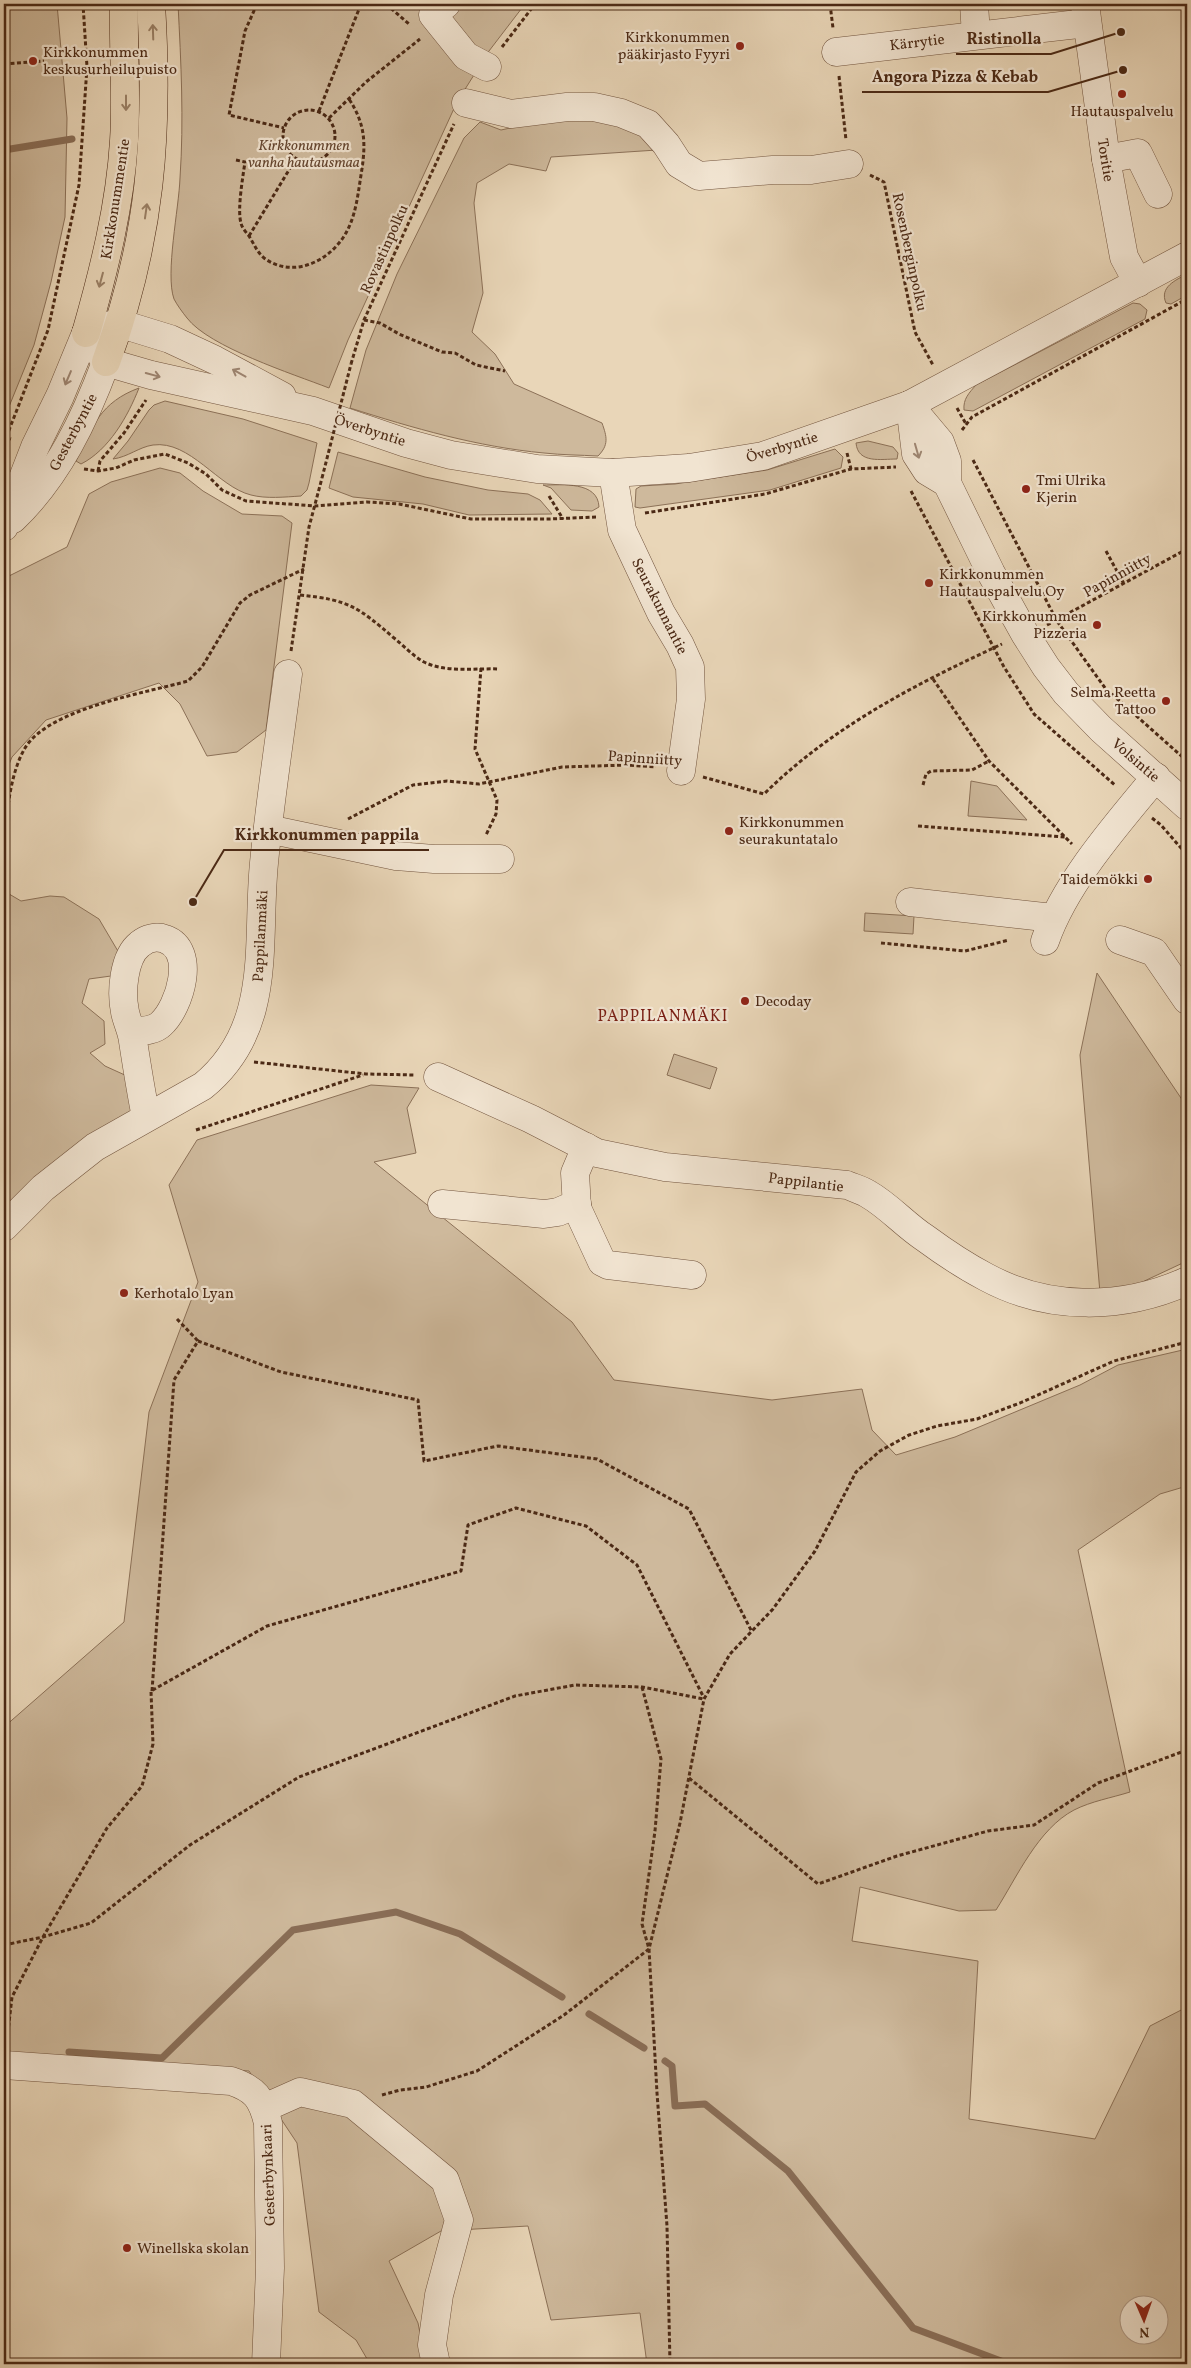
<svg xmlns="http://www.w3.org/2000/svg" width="1191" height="2368" viewBox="0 0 1191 2368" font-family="Vollkorn,serif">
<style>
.green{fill:#ceb99c;stroke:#8c7158;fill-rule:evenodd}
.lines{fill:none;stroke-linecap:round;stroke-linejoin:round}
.stream{stroke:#896d56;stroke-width:7}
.minor-casing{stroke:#72543e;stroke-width:29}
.major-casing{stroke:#4b2915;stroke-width:29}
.path{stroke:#4b2915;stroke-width:3;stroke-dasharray:4 2.5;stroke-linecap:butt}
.minor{stroke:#f1e4d1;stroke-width:28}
.major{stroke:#e9d6b8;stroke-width:28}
.path-bridge{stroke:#4b2915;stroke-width:3;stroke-dasharray:4 2.5;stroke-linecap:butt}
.oneway{stroke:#9a8066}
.oneway2{stroke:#9e8673}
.poi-dot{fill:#8f2418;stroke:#f1e4d1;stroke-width:2}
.labels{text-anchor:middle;stroke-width:4.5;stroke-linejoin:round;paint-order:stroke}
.poi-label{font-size:15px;fill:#4b2915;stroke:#f1e4d1;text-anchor:start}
.street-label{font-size:15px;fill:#4b2915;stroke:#f1e4d1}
.park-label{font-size:15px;font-style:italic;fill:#654630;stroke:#f1e4d1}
.neighbourhood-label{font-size:16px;letter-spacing:1px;fill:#7a1f14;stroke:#f1e4d1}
.leader{fill:none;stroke:#4b2915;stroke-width:2}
.callout-dot{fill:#4b2915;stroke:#f1e4d1;stroke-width:2}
.callout-label{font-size:16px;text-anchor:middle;font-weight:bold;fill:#4b2915;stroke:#f1e4d1;stroke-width:4.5;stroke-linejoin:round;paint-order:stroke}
</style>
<rect width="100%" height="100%" fill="#e9d6b8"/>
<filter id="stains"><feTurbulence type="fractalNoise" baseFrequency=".004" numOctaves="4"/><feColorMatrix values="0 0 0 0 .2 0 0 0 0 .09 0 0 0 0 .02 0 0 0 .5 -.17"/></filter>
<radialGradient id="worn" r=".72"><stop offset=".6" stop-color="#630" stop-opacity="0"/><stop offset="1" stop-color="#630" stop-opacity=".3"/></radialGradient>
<g class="green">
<path d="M4,4h53l10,114 -2,99 -14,65 -17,63 -30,74z"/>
<path d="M178,4h347l-36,47 -32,51 -109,238 -19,48c-36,-14 -120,-41 -142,-70 -4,-5 -10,-13 -13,-19 -9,-25 5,-91 6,-121 4,-58 1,-116 -2,-174z"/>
<path d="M565,116l45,4 34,18 13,12 -106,7 -5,14 -37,-7 -32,19 -3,20 9,90 -11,39 23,22 19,30 88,39c5,14 7,22 -4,33 -18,-1 -36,-1 -54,-3 -66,-6 -131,-25 -194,-45l16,-58 31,-76 67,-136 16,-16 21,8z"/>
<path d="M1187,274v21l-16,9 -5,-1c-7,-16 10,-23 21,-29z"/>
<path d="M1133,303l7,1 7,6 -2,9 -172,92 -9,-1c-1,-11 5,-17 12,-25z"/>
<path d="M139,388c-11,28 -30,62 -58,76l-5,-3c16,-35 25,-59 63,-73z"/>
<path d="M165,401l78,18 74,24 -8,40 -2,7 -6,6c-16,1 -35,3 -50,-1 -33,-8 -61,-55 -98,-50 -14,2 -25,12 -40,14l15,-18 21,-31 5,-5z"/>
<path d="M868,441l25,6 5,6 -1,6c-16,0 -39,5 -41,-16z"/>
<path d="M835,449l8,8 -2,11 -71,22 -130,18 -5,-1 1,-18 5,-3 34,-2 92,-14z"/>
<path d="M338,452l87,25 63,13 40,4 12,6 12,14 -83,1 -46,-11 -70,-7 -24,-9z"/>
<path d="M160,468l20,5 23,18 39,23 40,2 10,7 -26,207 -29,22 -30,4 -27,-52 -21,-21 -113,37 -34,37 -8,20v-196l3,-4 60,-30 22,-53 22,-12z"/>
<path d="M543,485c19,0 55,-4 56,22l-7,4 -21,-1 -20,-22z"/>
<path d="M971,781l26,5 30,34 -59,-4z"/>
<path d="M4,891l17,10 29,-5 14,1 35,22 23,39 -11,18 -22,3 -7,24 22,18 1,23 -15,9 15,13 22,10 7,35 -130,102z"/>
<path d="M865,913l49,3 -1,18 -49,-3z"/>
<path d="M1097,973l90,134v154l-49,23 -38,9 -20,-238z"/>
<path d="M674,1054l43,14 -7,21 -43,-14z"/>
<path d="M371,1085l48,3 -12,20 9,45 -42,9 198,160 42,58 158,20 90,-11 10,41 24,25 59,-18 125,-52 38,-20 69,-16v137l-27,8 -82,56 52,242c-19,6 -38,9 -56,18 -36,19 -57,67 -78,100l-37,1 -99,-24 -8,54 126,20 -9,158 126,20 55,-113 37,-19v357h-540l-7,-51 -89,7 -23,-94 -87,5 -52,30 29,62 8,40 -56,1 -14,-24 -37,-28 -22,-169 -48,-72 -245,-18v-326l120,-105 25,-210 49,-130 -29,-97 28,-45zM1128,2306h30v30h-30z"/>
</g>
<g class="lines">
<g class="stream">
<path d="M4,150l68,-11"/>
<path d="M589,2014l55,34"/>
<path d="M69,2052l93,6 131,-128 103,-18 64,22 102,63"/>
<path d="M665,2061l7,5 3,40 30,-2 83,67 125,157 96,36"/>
</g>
<defs>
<g id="minor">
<path d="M446,4l-13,11 33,41 21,11"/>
<path d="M974,4l2,31"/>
<path d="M1085,4l21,155 18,98 14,26"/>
<path d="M836,52l251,-29"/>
<path d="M466,103l45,11 56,-7h27l27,6 27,11 18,20 13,20 20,12 74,-6h38l38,-6"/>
<path d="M1106,159l32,-6 20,41"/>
<path d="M97,329l21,-6 52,16 45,21 67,36"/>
<path d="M86,333l20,29 45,13 162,36 93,32 45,12 86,14 76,4 76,-5 74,-12 146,-51 278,-149"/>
<path d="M909,405l31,37 7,19v22l44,90 34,61 21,33 20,26 35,36 86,77"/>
<path d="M910,405l6,49 11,17 20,12"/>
<path d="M613,473l9,57 39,83 19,32 10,22 1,32 -10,72"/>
<path d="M13,519c45,-43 72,-100 93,-157"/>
<path d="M4,527l31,-80 25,-51 26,-63"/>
<path d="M268,829l128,27 38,3h66"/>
<path d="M910,902l143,16"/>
<path d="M1120,940l34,12 33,48"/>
<path d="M1045,941c20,-58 72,-117 111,-164"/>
<path d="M132,1032c9,-1 22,-1 29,-8 19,-17 36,-74 4,-85 -8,-3 -18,-1 -25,5 -17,13 -19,49 -15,68 2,10 7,19 8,29 4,26 8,51 13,76"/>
<path d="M438,1077l93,42 66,34 68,14 182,18c7,3 15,5 21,9 21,12 37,31 57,44 19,14 40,28 61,39 63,34 137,33 201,4"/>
<path d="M586,1147l-11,26 2,35 25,54 6,3 84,10"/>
<path d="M442,1204l102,10 14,-2 19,-8"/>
<path d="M4,1227l39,-39 52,-41 108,-61c71,-58 53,-143 61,-223 6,-63 16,-126 24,-189"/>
<path d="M4,2065l227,16c24,8 31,17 37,42l2,145 -4,96"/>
<path d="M264,2108l36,-16 53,12 92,76 14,40 -20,75 -7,50 4,19"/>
</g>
<g id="major">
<path d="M86,333c18,-63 34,-127 38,-192 3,-45 -1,-91 0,-137"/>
<path d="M106,362c45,-123 53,-229 45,-358"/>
</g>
</defs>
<use href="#minor" class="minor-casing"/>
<use href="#major" class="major-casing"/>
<g class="path">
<path d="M257,4l-12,27 -16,84 55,13"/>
<path d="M386,4l23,20"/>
<path d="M830,4l3,24"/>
<path d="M1111,6l20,-2"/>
<path d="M502,47l33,-43"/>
<path d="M4,64l40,-3"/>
<path d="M839,76l7,64"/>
<circle cx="309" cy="136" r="26"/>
<path d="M319,111l42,-107"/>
<path d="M329,118l37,-36 54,-43"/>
<path d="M236,160l9,2c-2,14 -8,48 -4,61 1,5 5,9 8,13 5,8 8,16 15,22 30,22 68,2 83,-27 9,-17 11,-37 14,-56 5,-30 5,-50 -12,-76"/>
<path d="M870,175l14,7 31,150 18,33"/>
<path d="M249,236l46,-76"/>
<path d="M364,320l16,3 19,11 43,18 13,1 21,12 29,6"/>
<path d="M351,364l13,-44 90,-196"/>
<path d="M957,408l9,16"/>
<path d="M962,430l10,-13 215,-118"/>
<path d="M4,437l7,2"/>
<path d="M4,443l44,-113 31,-145 8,-118 -4,-63"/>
<path d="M847,453l4,16"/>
<path d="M973,460l84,161 48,67 82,73"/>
<path d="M84,469l14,2 18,-3 18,-8 31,-6 23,9 18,11 16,16 24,11 69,5 52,-4 32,2 72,15h79l46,-2"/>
<path d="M98,471l2,-10 24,-28 22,-33"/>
<path d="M911,491l93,176 30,47 82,72"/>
<path d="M549,496l14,23"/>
<path d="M645,513l120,-19 86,-25 45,-2"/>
<path d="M1106,551l18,33"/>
<path d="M300,595c49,5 58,12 94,43 10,8 19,18 30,24 22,11 51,6 75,7"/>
<path d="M1047,625l140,-76"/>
<path d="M291,651l18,-124 13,-49"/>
<path d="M481,668l-6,81 22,51 -1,14 -10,21"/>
<path d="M933,679l56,82 83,83"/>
<path d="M703,777l61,17c69,-68 152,-110 238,-150"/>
<path d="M923,785l3,-11 5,-3 41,-1 17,-9"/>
<path d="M1152,818l9,7 26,30"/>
<path d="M348,819l65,-34 34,-4 32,3 83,-17 65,-2 29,2"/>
<path d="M918,826l147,11"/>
<path d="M4,837c4,-29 6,-63 21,-89 23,-39 120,-55 163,-67l14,-14 38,-64 10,-8 54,-26"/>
<path d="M881,943l84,8 44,-11"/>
<path d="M254,1062l112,12 49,1"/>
<path d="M196,1130l167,-55"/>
<path d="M177,1319l21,22"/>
<path d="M1182,1343l5,-16"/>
<path d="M642,1687l19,72 -6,72 -13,93 7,25 8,144 10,133 3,138"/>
<path d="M152,1691l22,-311 24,-39 83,31 137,28 6,61 74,-15 99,13 92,50 63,123"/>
<path d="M689,1778l129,106 79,-28 91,-25 46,-6 64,-42 89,-33"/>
<path d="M4,1945l39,-8 48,-14 99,-78 109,-68 216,-81 60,-11 67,2 62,12"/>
<path d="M7,2040l5,-43 31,-60 64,-109 35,-42 11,-42 -2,-53 116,-65 194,-55 7,-46 48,-17 70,18 51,39 67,133"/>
<path d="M382,2095l18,-5 26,-3 51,-16 87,-56 85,-66 31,-126 24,-124 26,-45 43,-45 42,-58 41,-79 24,-21 29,-16 28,-9 40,-7 43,-16 94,-42 73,-19"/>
</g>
<use href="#minor" class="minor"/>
<use href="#major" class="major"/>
<path class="path-bridge" d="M322,478l29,-114"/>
</g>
<defs><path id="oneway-shaft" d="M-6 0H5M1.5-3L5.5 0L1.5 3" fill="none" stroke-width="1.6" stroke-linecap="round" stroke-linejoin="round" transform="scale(1.25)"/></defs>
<g class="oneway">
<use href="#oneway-shaft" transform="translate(153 32) rotate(-92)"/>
<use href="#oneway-shaft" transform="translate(126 103) rotate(90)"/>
<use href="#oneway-shaft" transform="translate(146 211) rotate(-82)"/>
<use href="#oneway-shaft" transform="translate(101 280) rotate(105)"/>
</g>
<g class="oneway2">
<use href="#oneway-shaft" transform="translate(239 373) rotate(-151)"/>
<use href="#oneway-shaft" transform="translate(153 375) rotate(15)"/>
<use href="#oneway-shaft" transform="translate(68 378) rotate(113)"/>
<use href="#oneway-shaft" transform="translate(917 451) rotate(74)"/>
</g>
<g class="poi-dot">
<circle cx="740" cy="46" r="5"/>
<circle cx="33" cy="61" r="5"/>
<circle cx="1122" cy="94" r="5"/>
<circle cx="1026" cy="489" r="5"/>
<circle cx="929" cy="583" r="5"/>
<circle cx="1097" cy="625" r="5"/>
<circle cx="1166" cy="701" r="5"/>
<circle cx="729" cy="831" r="5"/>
<circle cx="1148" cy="879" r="5"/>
<circle cx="745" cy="1001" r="5"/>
<circle cx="124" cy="1293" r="5"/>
<circle cx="127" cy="2248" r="5"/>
</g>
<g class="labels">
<g class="poi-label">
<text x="730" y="42" text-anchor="end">Kirkkonummen<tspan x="730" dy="17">pääkirjasto Fyyri</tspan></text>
<text x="43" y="57">Kirkkonummen<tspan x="43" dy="17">keskusurheilupuisto</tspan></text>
<text x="1122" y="116" text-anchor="middle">Hautauspalvelu</text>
<text x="1036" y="485">Tmi Ulrika<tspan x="1036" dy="17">Kjerin</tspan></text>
<text x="939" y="579">Kirkkonummen<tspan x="939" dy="17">Hautauspalvelu Oy</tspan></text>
<text x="1087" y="621" text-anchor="end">Kirkkonummen<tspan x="1087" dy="17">Pizzeria</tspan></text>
<text x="1156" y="697" text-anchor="end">Selma Reetta<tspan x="1156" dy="17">Tattoo</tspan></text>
<text x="739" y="827">Kirkkonummen<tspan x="739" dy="17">seurakuntatalo</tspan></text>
<text x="1138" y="884" text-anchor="end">Taidemökki</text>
<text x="755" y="1006">Decoday</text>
<text x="134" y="1298">Kerhotalo Lyan</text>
<text x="137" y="2253">Winellska skolan</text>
</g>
<g class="street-label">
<text transform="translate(917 42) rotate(-7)" y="5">Kärrytie</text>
<text transform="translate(1106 160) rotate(81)" y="5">Toritie</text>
<text transform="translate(115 199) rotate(-81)" y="5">Kirkkonummentie</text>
<text transform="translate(384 249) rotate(-66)" y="5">Rovastinpolku</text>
<text transform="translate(910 252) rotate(78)" y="5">Rosenberginpolku</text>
<text transform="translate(370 430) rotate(18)" y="5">Överbyntie</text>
<text transform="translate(73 432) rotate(-62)" y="5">Gesterbyntie</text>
<text transform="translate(782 447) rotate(-17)" y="5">Överbyntie</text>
<text transform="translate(1117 575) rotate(-29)" y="5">Papinniitty</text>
<text transform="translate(660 606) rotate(63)" y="5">Seurakunnantie</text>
<text transform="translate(645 758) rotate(4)" y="5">Papinniitty</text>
<text transform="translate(1136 760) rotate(41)" y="5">Volsintie</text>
<text transform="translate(260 936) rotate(-87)" y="5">Pappilanmäki</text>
<text transform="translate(806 1182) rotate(7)" y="5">Pappilantie</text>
<text transform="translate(268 2175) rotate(-92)" y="5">Gesterbynkaari</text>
</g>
<g class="park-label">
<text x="304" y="150">Kirkkonummen<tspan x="304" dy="17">vanha hautausmaa</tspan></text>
</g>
<g class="neighbourhood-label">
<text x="663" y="1021">PAPPILANMÄKI</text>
</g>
</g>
<path class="leader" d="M1121 32L1051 54H956M1123 70L1048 92H862M193 902L224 850H429"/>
<g class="callout-dot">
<circle cx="1121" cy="32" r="5"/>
<circle cx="1123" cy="70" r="5"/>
<circle cx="193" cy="902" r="5"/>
</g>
<g class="callout-label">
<text x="1004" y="44">Ristinolla</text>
<text x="955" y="82">Angora Pizza &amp; Kebab</text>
<text x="327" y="840">Kirkkonummen pappila</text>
</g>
<rect width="1191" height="2368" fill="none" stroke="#e9d6b8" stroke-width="20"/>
<rect x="5" y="5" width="1181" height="2358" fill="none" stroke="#4b2915" stroke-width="2.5"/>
<rect x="10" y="10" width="1171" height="2348" fill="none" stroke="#4b2915"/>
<g transform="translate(1144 2320) rotate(178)"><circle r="24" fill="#f1e4d1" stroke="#af9986"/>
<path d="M0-4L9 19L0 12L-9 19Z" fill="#8f2418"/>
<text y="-8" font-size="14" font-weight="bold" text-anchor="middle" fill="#4b2915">N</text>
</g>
<rect width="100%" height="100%" filter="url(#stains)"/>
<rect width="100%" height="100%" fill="url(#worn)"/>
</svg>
